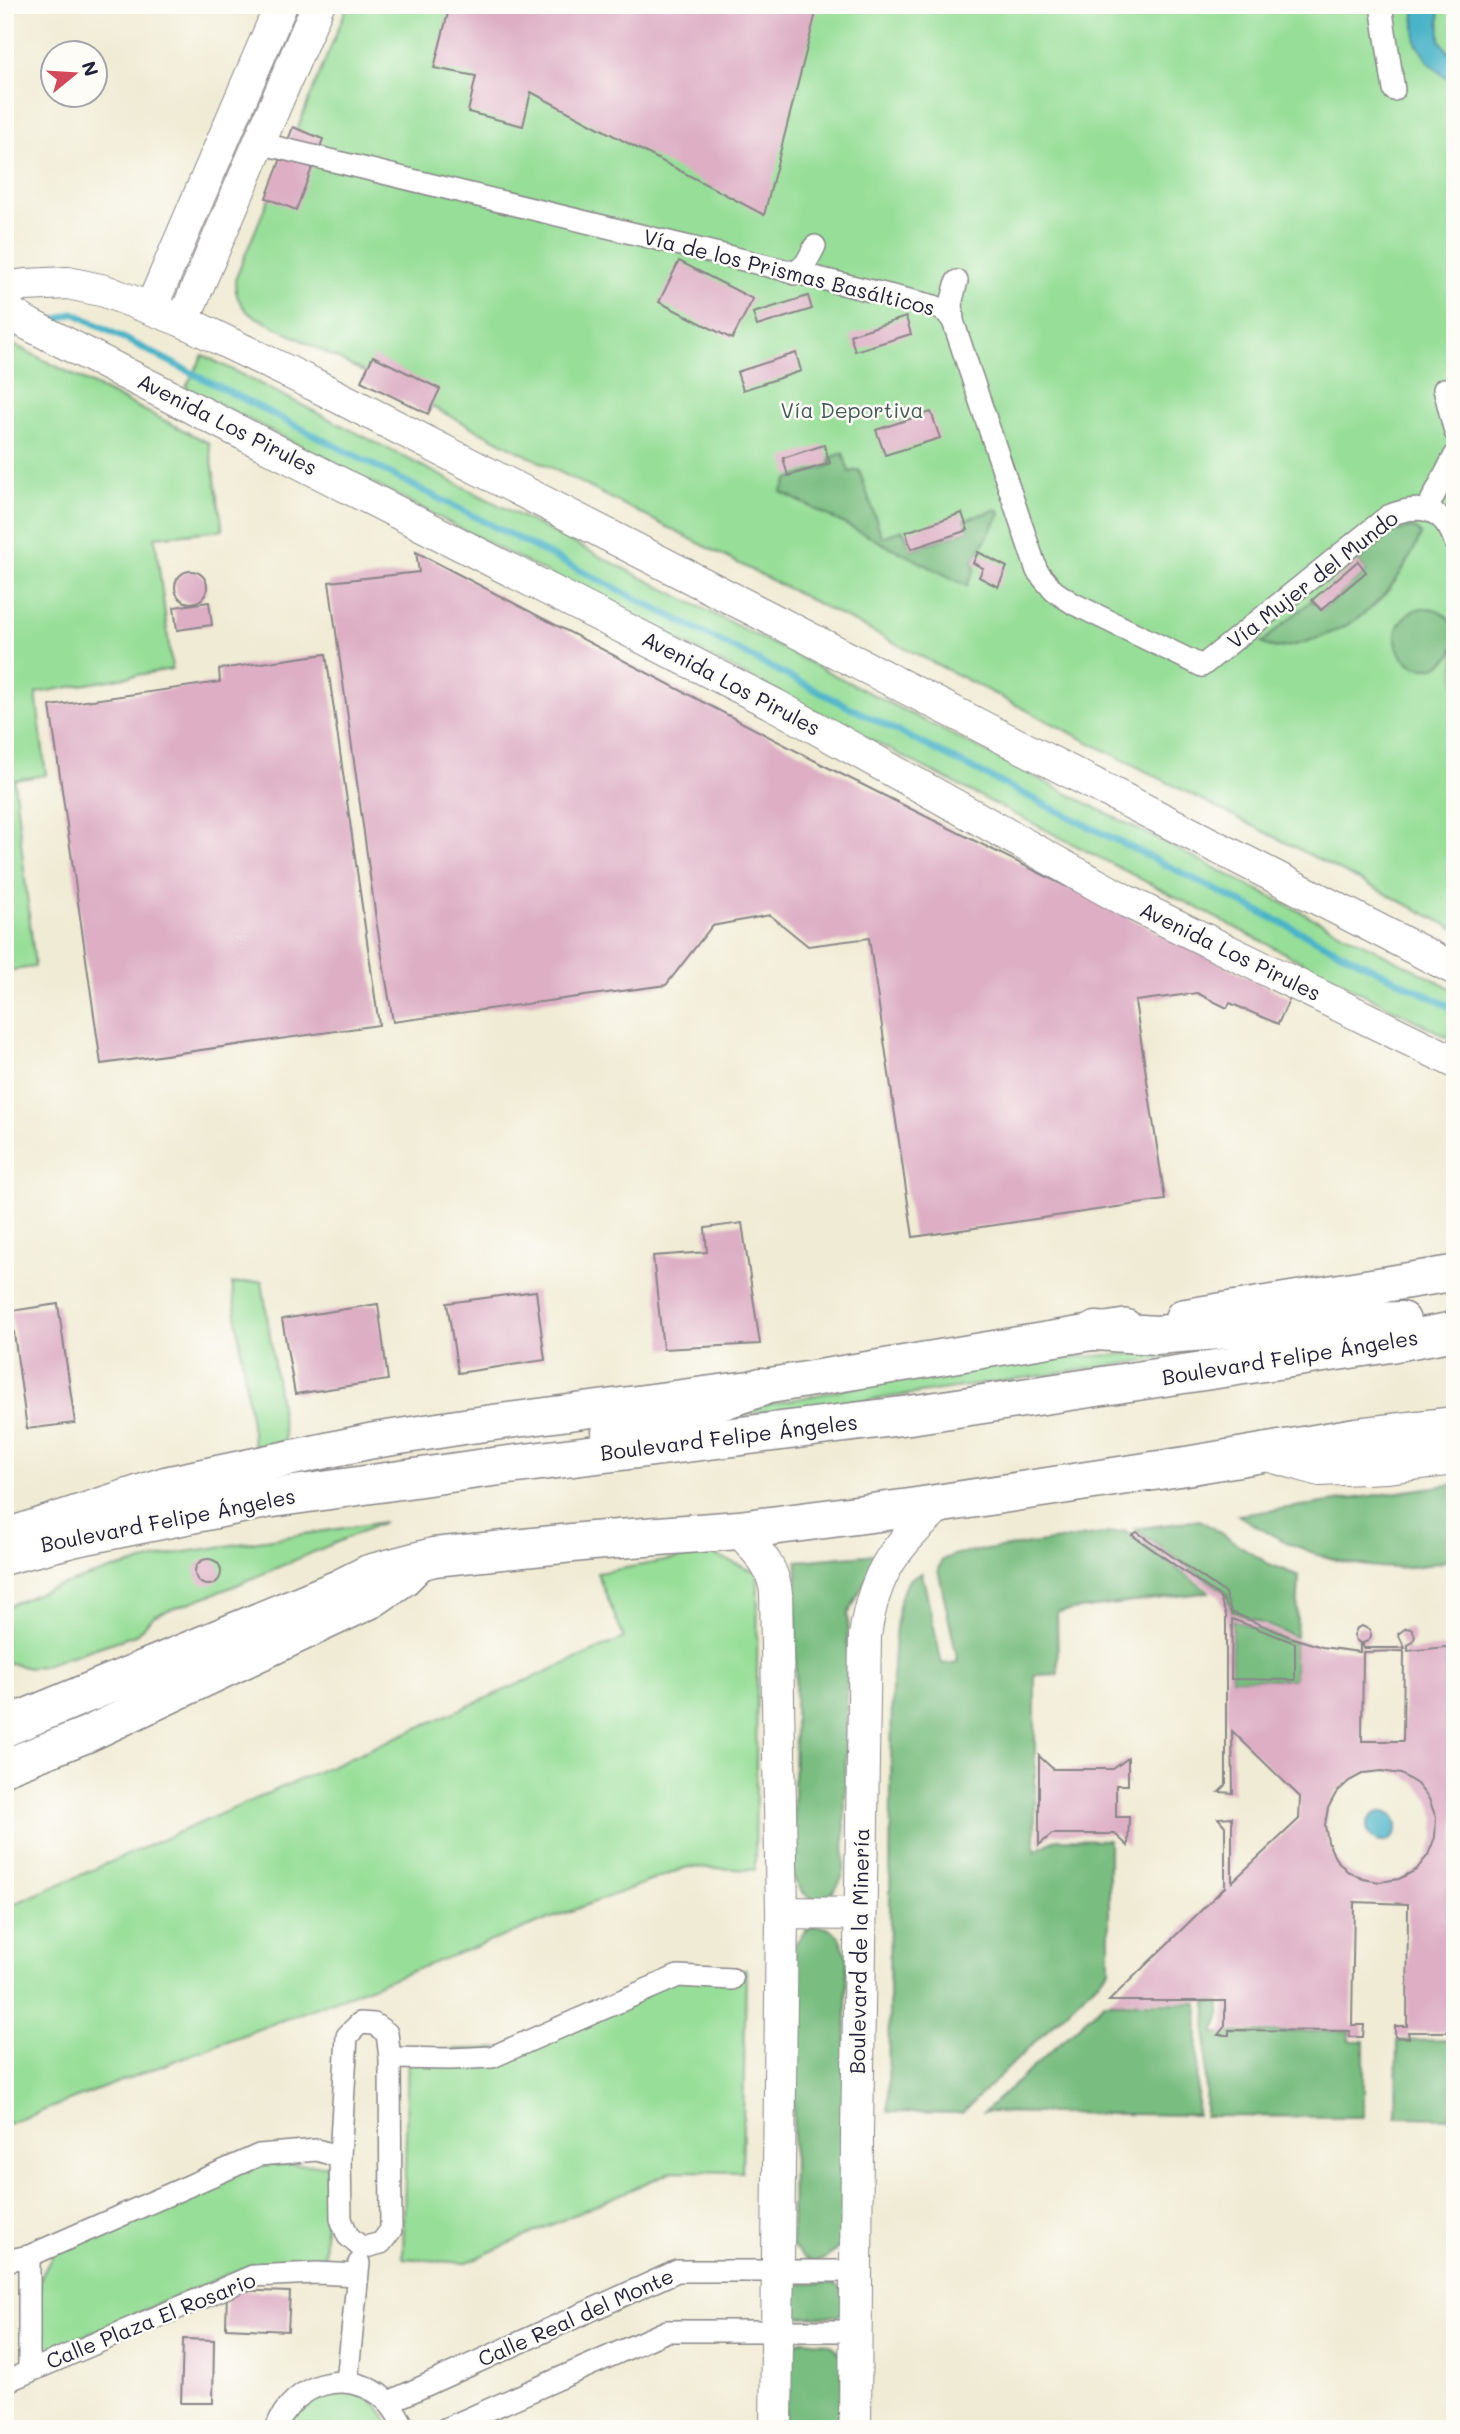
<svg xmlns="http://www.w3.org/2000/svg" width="1460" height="2434" viewBox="0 0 1460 2434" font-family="Mali,sans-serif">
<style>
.green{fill:#97de98;stroke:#5c806a;stroke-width:2}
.forest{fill:#79bd80;stroke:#4e705e;stroke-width:2}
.water{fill:#4ab3c8;stroke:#366a82;stroke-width:2}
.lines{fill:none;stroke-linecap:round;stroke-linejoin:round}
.stream{stroke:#4ab3c8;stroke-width:7}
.building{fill:#ddaec4;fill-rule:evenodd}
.street-casing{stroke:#898688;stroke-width:24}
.secondary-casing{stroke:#898688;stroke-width:34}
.primary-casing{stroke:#898688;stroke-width:38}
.highway-casing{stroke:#898688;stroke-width:41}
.street{stroke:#fff;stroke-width:21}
.secondary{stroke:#fff;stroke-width:32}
.primary{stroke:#fff;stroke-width:35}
.highway{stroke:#fff;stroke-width:38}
.labels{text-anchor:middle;stroke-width:5;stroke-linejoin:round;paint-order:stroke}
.street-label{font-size:21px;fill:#22223b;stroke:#fdfcf7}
.park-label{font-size:21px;fill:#455a57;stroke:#fdfcf7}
</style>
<rect width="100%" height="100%" fill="#fdfcf7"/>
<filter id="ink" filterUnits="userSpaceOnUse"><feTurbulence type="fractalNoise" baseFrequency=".0143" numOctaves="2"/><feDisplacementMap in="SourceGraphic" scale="14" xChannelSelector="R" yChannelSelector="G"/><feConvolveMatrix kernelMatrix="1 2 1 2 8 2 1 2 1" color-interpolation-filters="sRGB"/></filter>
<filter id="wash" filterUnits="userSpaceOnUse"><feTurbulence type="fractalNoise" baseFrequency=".00686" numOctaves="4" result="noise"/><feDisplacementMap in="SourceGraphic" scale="28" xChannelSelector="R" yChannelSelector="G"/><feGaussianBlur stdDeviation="1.57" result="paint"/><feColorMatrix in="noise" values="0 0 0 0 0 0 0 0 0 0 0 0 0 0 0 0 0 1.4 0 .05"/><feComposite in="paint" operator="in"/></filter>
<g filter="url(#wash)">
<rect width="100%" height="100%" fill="#f0ebd4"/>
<g class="green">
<path d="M348,5h1107v924l-1205,-615c-11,-10 -15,-19 -15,-34z"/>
<path d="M10,343l199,100 14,87 -68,7 17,132 -136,24 10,82 -32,5 21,187 -30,4v-626z"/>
<path d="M203,355l1252,635v51l-1269,-654z"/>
<path d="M262,1281l23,160 -31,6 -22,-163z"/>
<path d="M1171,1352l1,5 -309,44 -119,13 -2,-4 119,-24 171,-27z"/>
<path d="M384,1522l-152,65 -77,28 -20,20 -94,31 -12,2 -24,-6v-55l39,-16 66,-21 69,-17z"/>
<path d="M710,1553l48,20 -3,297 -68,-3 -682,258v-217l619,-270 -27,-65z"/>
<path d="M746,1969l-4,203 -69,-1 -208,92 -62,-5 5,-207 96,-3 171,-78z"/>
<path d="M254,2164l73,1 -3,98 -72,1 -203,87 -11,-6 2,-66 15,-28z"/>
<path d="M337,2389c27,7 44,10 54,40h-103l1,-6 19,-24z"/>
</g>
<g class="forest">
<path d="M843,453l6,19 10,-2 23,67 21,-7 9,19 55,-19 -3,-10 34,-11 2,5 -27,48 2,7 -8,17 -186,-94 7,-13 43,-14 -1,-7z"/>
<path d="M1410,528l7,1 4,6c-26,57 -56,91 -119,108 -15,4 -26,8 -41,0l51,-43 9,10 45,-38 -8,-11 35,-29z"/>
<circle cx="1426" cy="638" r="30"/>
<path d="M1455,1484v74c-75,25 -154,-2 -217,-43z"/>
<path d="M1200,1520l69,44 30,12 -3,61 -64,-26 -6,-18 -91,-64z"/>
<path d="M1125,1531l84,61 -152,20 1,62 -23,1v176l22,-12 52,1v130l-147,143 -74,-1 4,-432c2,-24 3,-74 13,-94 4,-8 10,-11 17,-13l20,91 16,-2 -20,-93 4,-9 14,-6z"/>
<path d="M879,1554l-31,60 -4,258c-11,33 -37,38 -51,4l4,-315z"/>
<path d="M1232,1619l63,24v37l-64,-1z"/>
<path d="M814,1926c24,1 27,12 33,32l-5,286c-19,20 -32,26 -50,1l3,-301 11,-14z"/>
<path d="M1207,2002l13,1v15l-6,15 135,-2v10h15v76l-159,-1z"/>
<path d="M1104,2003h94l-1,112 -213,-3z"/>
<path d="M1455,2040v78l-59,-1 1,-76z"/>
<path d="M830,2283l11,4 4,20 -7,9 -38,1 -9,-6 -2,-17 10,-10z"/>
<path d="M804,2340c18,2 32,0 38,20l1,69h-59l3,-79 7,-6z"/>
</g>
<g class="water">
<path d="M1414,5h25l1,35 15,21v24l-26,-22 -13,-20z"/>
<circle cx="1382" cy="1827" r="15"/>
</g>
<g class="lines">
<g class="stream">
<path d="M48,323l26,-10 777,395 604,301"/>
<path d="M5,340l18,-7"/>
</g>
</g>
<g id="blocks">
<g class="building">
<path d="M450,5h368l-54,210 -233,-123 -8,34 -55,-14 8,-36 -42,-8z"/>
<path d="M293,127l30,12 -27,71 -30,-12z"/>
<path d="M679,261l74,38 -21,40 -73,-37z"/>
<path d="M808,296l4,13 -55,17 -4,-13z"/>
<path d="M906,317l5,17 -56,17 -5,-16z"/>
<path d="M796,353l5,18 -58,19 -6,-18z"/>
<path d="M373,356l67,33 -12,25 -67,-33z"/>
<path d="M931,412l9,26 -55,17 -9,-25z"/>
<path d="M824,445l6,18 -42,13 -5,-18z"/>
<path d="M962,513l6,17 -57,19 -5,-17z"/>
<path d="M416,552l411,215 463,231 -12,26 -48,-21 -3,5 -30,-15 -62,8 30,199 -252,37 -44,-299 -61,8 -38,-31 -58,11 -46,59 -273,37 -16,-96 -48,-344 90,-10z"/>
<path d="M978,552l29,15 -9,20 -19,-10 4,-9 -10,-5z"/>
<path d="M1358,561l8,11 -45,38 -9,-10z"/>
<circle cx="191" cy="587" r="16"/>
<path d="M209,602l3,23 -35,5 -3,-23z"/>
<path d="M326,654l53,371 -278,39 -51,-358 170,-24 -1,-13z"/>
<path d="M742,1223l18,121 -97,5 -10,-93 54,-4 -2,-24z"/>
<path d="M536,1291l9,69 -87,13 -11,-70z"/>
<path d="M58,1304l17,119 -48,6 -16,-118z"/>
<path d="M378,1304l10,76 -93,14 -13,-75z"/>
<path d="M1137,1532l88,61 6,19 59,25 32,10 38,5v-9l-4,-3 -2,-5 3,-7 5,-2 8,4 1,6 -3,5 -5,2v5h42l-7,-14 8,-6 6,1 3,7 -2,6 -5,3v6l47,-5v386h-47l1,6 -14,-1v-11h12l1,-122 -54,-2 -2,123h12l-1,12h-14l1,-6 -121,-1v5h-11l7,-9v-25h-116l116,-114v-61l-7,-8 14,-1v65l67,-63 1,-22 -68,-66 1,62 -14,-1 7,-7v-170l-7,-19 -87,-61zM1232,1619l63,24v37l-64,-1zM1404,1651l-1,90h-41l1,-89zM1381,1771l20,3 16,10 12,15 7,19 -1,19 -7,18 -12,15 -17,9 -19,3 -17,-3 -16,-8 -12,-13 -7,-16 -3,-17 3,-17 8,-15 13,-12 15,-8z"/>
<circle cx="208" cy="1572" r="13"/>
<path d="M1039,1756l14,13h60l15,-11v27h-12v32h13l-1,29 -13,-12h-63l-13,11z"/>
<path d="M227,2290l63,2 -2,39 -62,-3z"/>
<path d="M183,2339l31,1 -1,63h-32z"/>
</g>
</g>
</g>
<g filter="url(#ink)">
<use href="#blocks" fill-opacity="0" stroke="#898688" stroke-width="2"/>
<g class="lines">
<defs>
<g id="street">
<path d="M1381,5l13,85"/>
<path d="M259,143l675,163 12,6 7,9 84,250 17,20 20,13 128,62 186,-150c30,-13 56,-9 67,26"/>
<path d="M794,274l12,-11 9,-17"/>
<path d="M953,321l-1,-21 5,-19"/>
<path d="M1444,389l11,43"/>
<path d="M1427,509l28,-54"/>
<path d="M360,2023l14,1 13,9 3,25 1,172 -10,13 -19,5 -14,-12 -7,-17 -1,-62 7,-121z"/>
<path d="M390,2058l61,1 41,-2 186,-81 54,3"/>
<path d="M29,2256v115"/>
<path d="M5,2261l24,-5 230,-101 58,-5 23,7"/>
<path d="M5,2382l248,-106 64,-3 40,2"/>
<path d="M347,2382l12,-119"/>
<path d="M389,2402l288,-131h178"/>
<path d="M276,2429c16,-47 75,-63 111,-28 8,8 13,18 18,28"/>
<path d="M445,2429l222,-98h187"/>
</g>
<g id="secondary">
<path d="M5,288l20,-3 43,-2 37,8 78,30 130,63 1142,585"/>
<path d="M151,308l130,-303"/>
<path d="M5,310l25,15 745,380 351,196 329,161"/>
<path d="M183,321l135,-316"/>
<path d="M1263,1454l57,16 66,-3 69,-8"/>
<path d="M739,1530c17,20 35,37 37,63l6,320 -6,516"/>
<path d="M782,1913l78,1"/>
<path d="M855,2429l2,-296 8,-497c9,-67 32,-91 80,-135"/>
</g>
<g id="primary">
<path d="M1183,1317l272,-44"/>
<path d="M5,1537l162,-53 204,-43 96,-15 294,-39 364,-60"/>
<path d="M5,1767l83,-33 284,-134 32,-22 19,-19"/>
</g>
<g id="highway">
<path d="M1096,1331l60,4 136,-11 109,-3"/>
<path d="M611,1432l44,-9 106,-36"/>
<path d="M5,1555l71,-18 190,-38 219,-31 425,-53 480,-72 65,-12"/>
<path d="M5,1727l334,-138 30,-15 65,-17 158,-16 147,-11 171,-22 276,-42 170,-29 99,-11"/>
</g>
</defs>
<use href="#street" class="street-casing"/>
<use href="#secondary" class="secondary-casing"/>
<use href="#primary" class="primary-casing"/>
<use href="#highway" class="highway-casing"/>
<use href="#street" class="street"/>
<use href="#secondary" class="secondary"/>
<use href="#primary" class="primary"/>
<use href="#highway" class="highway"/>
</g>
</g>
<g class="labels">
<g class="street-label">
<text transform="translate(789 273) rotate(14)" y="7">Vía de los Prismas Basálticos</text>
<text transform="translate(227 425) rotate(27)" y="7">Avenida Los Pirules</text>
<text transform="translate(1313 580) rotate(-38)" y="7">Vía Mujer del Mundo</text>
<text transform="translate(731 684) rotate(28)" y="7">Avenida Los Pirules</text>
<text transform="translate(1230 952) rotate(26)" y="7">Avenida Los Pirules</text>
<text transform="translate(1290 1358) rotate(-9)" y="7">Boulevard Felipe Ángeles</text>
<text transform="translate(729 1438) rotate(-7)" y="7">Boulevard Felipe Ángeles</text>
<text transform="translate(168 1521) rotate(-11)" y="7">Boulevard Felipe Ángeles</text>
<text transform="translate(860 1951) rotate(-89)" y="7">Boulevard de la Minería</text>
<text transform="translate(576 2318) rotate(-24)" y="7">Calle Real del Monte</text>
<text transform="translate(151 2321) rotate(-22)" y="7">Calle Plaza El Rosario</text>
</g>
<g class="park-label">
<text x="852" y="418">Vía Deportiva</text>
</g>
</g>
<rect width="1460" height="2434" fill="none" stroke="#fdfcf7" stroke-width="28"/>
<g transform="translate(74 74) rotate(72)"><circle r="33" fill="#fdfcf7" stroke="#a5a5ac" stroke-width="2"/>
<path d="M0-5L12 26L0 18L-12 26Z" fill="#d1495b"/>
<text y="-10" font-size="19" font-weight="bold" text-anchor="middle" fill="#22223b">N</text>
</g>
</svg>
